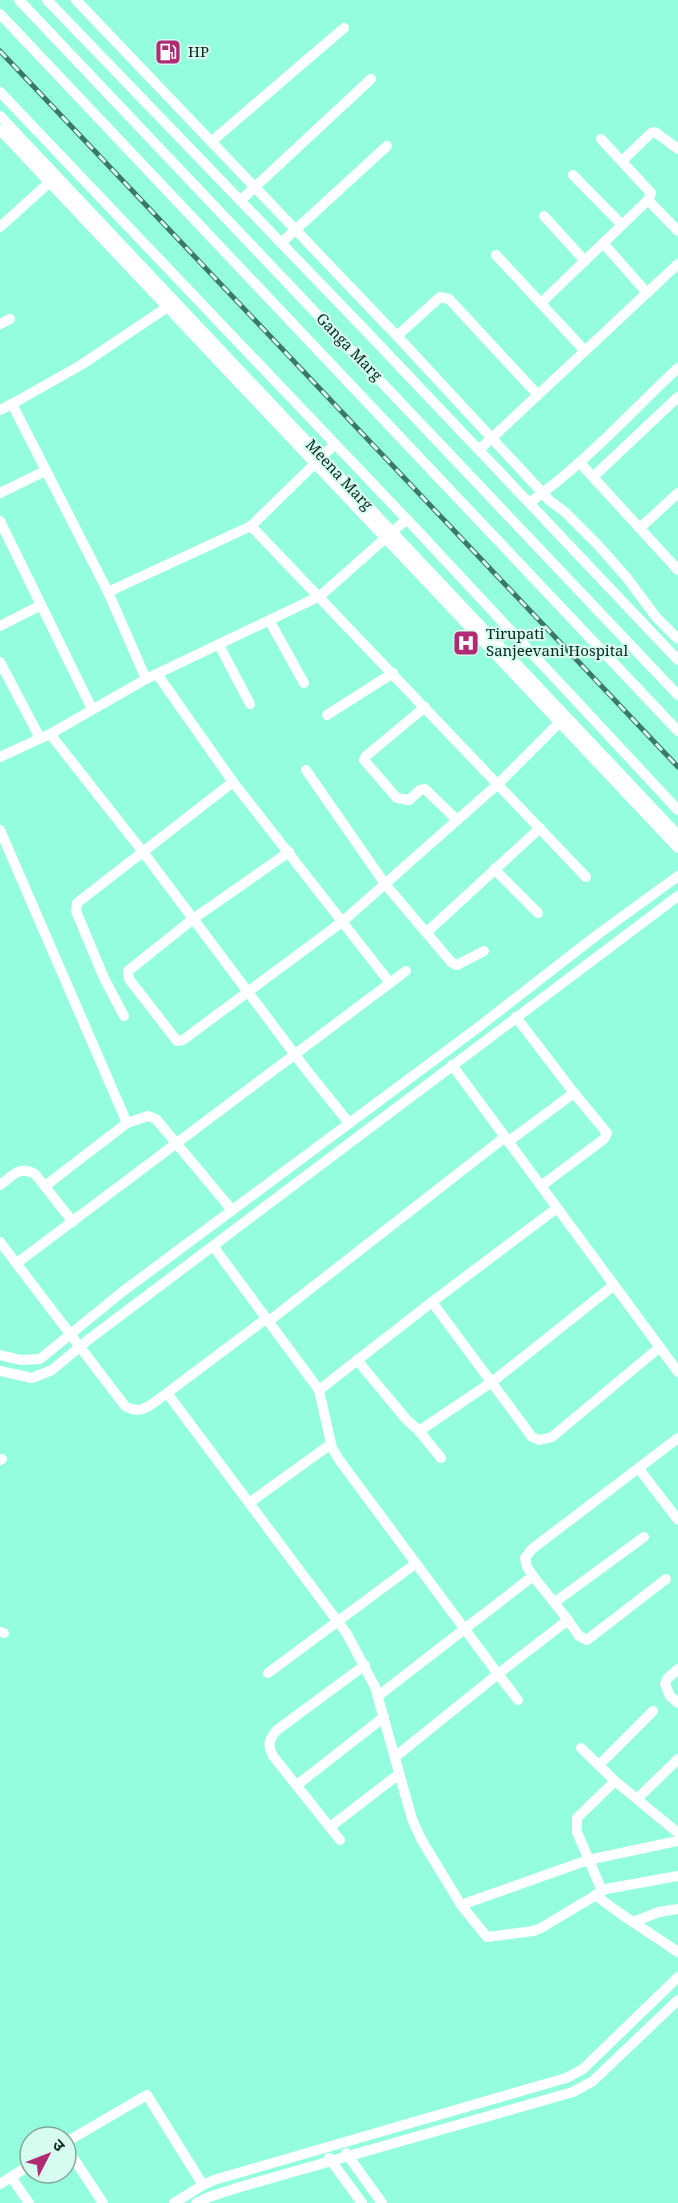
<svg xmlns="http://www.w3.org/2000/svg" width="678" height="2203" viewBox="0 0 678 2203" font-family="'Noto Serif','Noto Sans Devanagari',serif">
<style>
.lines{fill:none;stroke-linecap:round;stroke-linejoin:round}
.minor{stroke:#fff;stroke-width:10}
.rail-casing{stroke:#3b7867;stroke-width:5}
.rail{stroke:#d6fcef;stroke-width:3;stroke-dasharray:9;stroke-linecap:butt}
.labels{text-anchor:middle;stroke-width:4.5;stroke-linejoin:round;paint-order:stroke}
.poi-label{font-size:15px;fill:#05281f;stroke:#d6fcef;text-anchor:start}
.street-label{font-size:15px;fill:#05281f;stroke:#d6fcef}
</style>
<rect width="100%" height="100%" fill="#94fddd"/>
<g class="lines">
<g class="minor">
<path d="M19,0l659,695"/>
<path d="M47,0l319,331 312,329"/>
<path d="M76,0l321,336 153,165 15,11 33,33 29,33 29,39 22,22"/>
<path d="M0,14l678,717"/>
<path d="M0,92l416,437 262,281"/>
<path d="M0,116l678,719"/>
<path d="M0,130l678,718"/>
<path d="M601,139l50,54 -3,7 30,31"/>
<path d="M211,142l133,-114"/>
<path d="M622,161l29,-28 4,-1 23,17"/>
<path d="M573,175l49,50"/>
<path d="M241,200l130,-121"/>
<path d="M544,216l41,45"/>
<path d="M0,227l53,-48"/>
<path d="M281,243l106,-97"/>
<path d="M603,243l44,50"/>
<path d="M496,255l89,96"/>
<path d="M541,303l107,-103"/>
<path d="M0,324l10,-5"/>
<path d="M397,336l43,-39 9,2 89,96"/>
<path d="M12,404l69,-39 91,-61"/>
<path d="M0,410l12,-6 96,188 38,87"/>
<path d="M479,450l199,-186"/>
<path d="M580,463l98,107"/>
<path d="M593,477l85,-80"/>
<path d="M0,493l45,-22"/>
<path d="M529,503c55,-39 100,-89 149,-135"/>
<path d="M0,521l92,188"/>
<path d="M251,526l335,351"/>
<path d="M640,528l38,-35"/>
<path d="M108,592l143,-66 84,-82"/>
<path d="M269,620l35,63"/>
<path d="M0,626l41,-21"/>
<path d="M219,645l31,59"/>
<path d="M0,662l40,76"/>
<path d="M157,674l76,108"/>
<path d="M425,707l-59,49 -2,4 33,38 12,2 11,-10 5,-1 32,31"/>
<path d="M327,715l66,-42"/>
<path d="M50,734l93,118 165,220 41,51"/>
<path d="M0,757l50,-23 96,-55 174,-83 87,-77"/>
<path d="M306,770l79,114 67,79 5,2 27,-14"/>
<path d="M0,830l127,293 -82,63"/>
<path d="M289,852l-96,67 -65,52 1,8 48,62 6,-1 159,-118 156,-138 65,-65"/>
<path d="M494,869l44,44"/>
<path d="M427,932l113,-104"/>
<path d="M124,1016l-20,-38 -28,-67 1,-8 156,-121 157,201"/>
<path d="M452,1065l226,307"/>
<path d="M127,1123l21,-7 8,3 76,91"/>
<path d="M509,1141l65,-48 -58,-76"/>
<path d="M0,1185c12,-9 20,-20 35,-11l38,48"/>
<path d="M541,1186l63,-47 3,-6 -33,-40"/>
<path d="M557,1208l-125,94 100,135 7,3 13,-3 108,-90"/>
<path d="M0,1242l125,164c16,11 29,-4 42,-13l180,241 28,53 37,132 9,20 40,66 26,32 46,-6 8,-3 65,-39 72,-13"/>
<path d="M213,1246l106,144 13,58 8,13 158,213 -103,83"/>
<path d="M17,1263l389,-292"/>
<path d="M269,1321l236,-184"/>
<path d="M0,1355l21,5 19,-1 82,-67 354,-263 121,-94 81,-59"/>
<path d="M357,1360l49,59 13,12 73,-49 122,-97"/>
<path d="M0,1371l32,7 20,-8 36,-30 590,-444"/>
<path d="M319,1390l113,-88"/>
<path d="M167,1393l100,-75"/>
<path d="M419,1431l22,27"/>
<path d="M0,1460l2,-1"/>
<path d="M639,1469l39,51"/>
<path d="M249,1503l82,-59"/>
<path d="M555,1602l89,-65"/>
<path d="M568,1620l11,16 8,4 79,-61"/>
<path d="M0,1632l4,1"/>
<path d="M678,1669l-11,10 -2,5 5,12 8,7"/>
<path d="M268,1673l147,-109"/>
<path d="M378,1696l155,-120 -6,-9 -2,-9 7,-9 146,-111"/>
<path d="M518,1700l-20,-26 70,-54 -35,-44"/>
<path d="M581,1748l34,33 63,52"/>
<path d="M599,1765l54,-54"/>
<path d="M297,1785l87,-68"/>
<path d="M637,1799l41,-40"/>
<path d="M330,1827l69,-53"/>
<path d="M340,1840l-67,-84c-6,-11 -4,-17 4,-26l88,-65"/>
<path d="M602,1891l-25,-59v-14l38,-37"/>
<path d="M595,1895l26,19 57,38"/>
<path d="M461,1905l127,-45 90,-19"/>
<path d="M633,1922l26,-10 19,-3"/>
<path d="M66,2142l81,-47 56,90"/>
<path d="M66,2147l37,56"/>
<path d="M346,2153l36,50"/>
<path d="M329,2158l33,45"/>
<path d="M11,2177l18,26"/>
<path d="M0,2184l30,-19"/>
<path d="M174,2203l29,-18 11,-5 352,-102 17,-9 95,-92"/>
<path d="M196,2203l13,-6 31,-10 333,-95 20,-11 85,-81"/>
</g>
<defs>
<path id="rail" d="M0,51l678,716"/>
</defs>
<use href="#rail" class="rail-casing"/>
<use href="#rail" class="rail"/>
</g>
<defs>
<symbol id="fuel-square" viewBox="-11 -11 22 22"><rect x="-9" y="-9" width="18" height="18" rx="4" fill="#af2b73" stroke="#d6fcef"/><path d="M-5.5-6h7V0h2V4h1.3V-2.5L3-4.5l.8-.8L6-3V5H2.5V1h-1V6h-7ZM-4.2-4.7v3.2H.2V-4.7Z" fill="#fff"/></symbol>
<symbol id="hospital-square" viewBox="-11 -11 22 22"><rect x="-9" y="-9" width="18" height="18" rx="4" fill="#af2b73" stroke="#d6fcef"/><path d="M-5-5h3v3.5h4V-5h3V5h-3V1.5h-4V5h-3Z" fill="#fff"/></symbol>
</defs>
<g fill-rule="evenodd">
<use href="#fuel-square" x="153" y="37" width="30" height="30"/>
<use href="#hospital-square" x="451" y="628" width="30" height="30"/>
</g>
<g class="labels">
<g class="poi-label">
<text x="188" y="57">HP</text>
<text x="486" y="639">Tirupati<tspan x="486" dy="17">Sanjeevani Hospital</tspan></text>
</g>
<g class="street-label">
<text transform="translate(349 347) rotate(46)" y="5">Ganga Marg</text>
<text transform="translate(339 475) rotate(47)" y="5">Meena Marg</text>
</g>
</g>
<g transform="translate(48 2155) rotate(48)"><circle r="28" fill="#d6fcef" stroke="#82a79c" stroke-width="1.5"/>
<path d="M0-4.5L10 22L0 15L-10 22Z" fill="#af2b73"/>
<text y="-9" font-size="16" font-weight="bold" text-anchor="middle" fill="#05281f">उ</text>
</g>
</svg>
